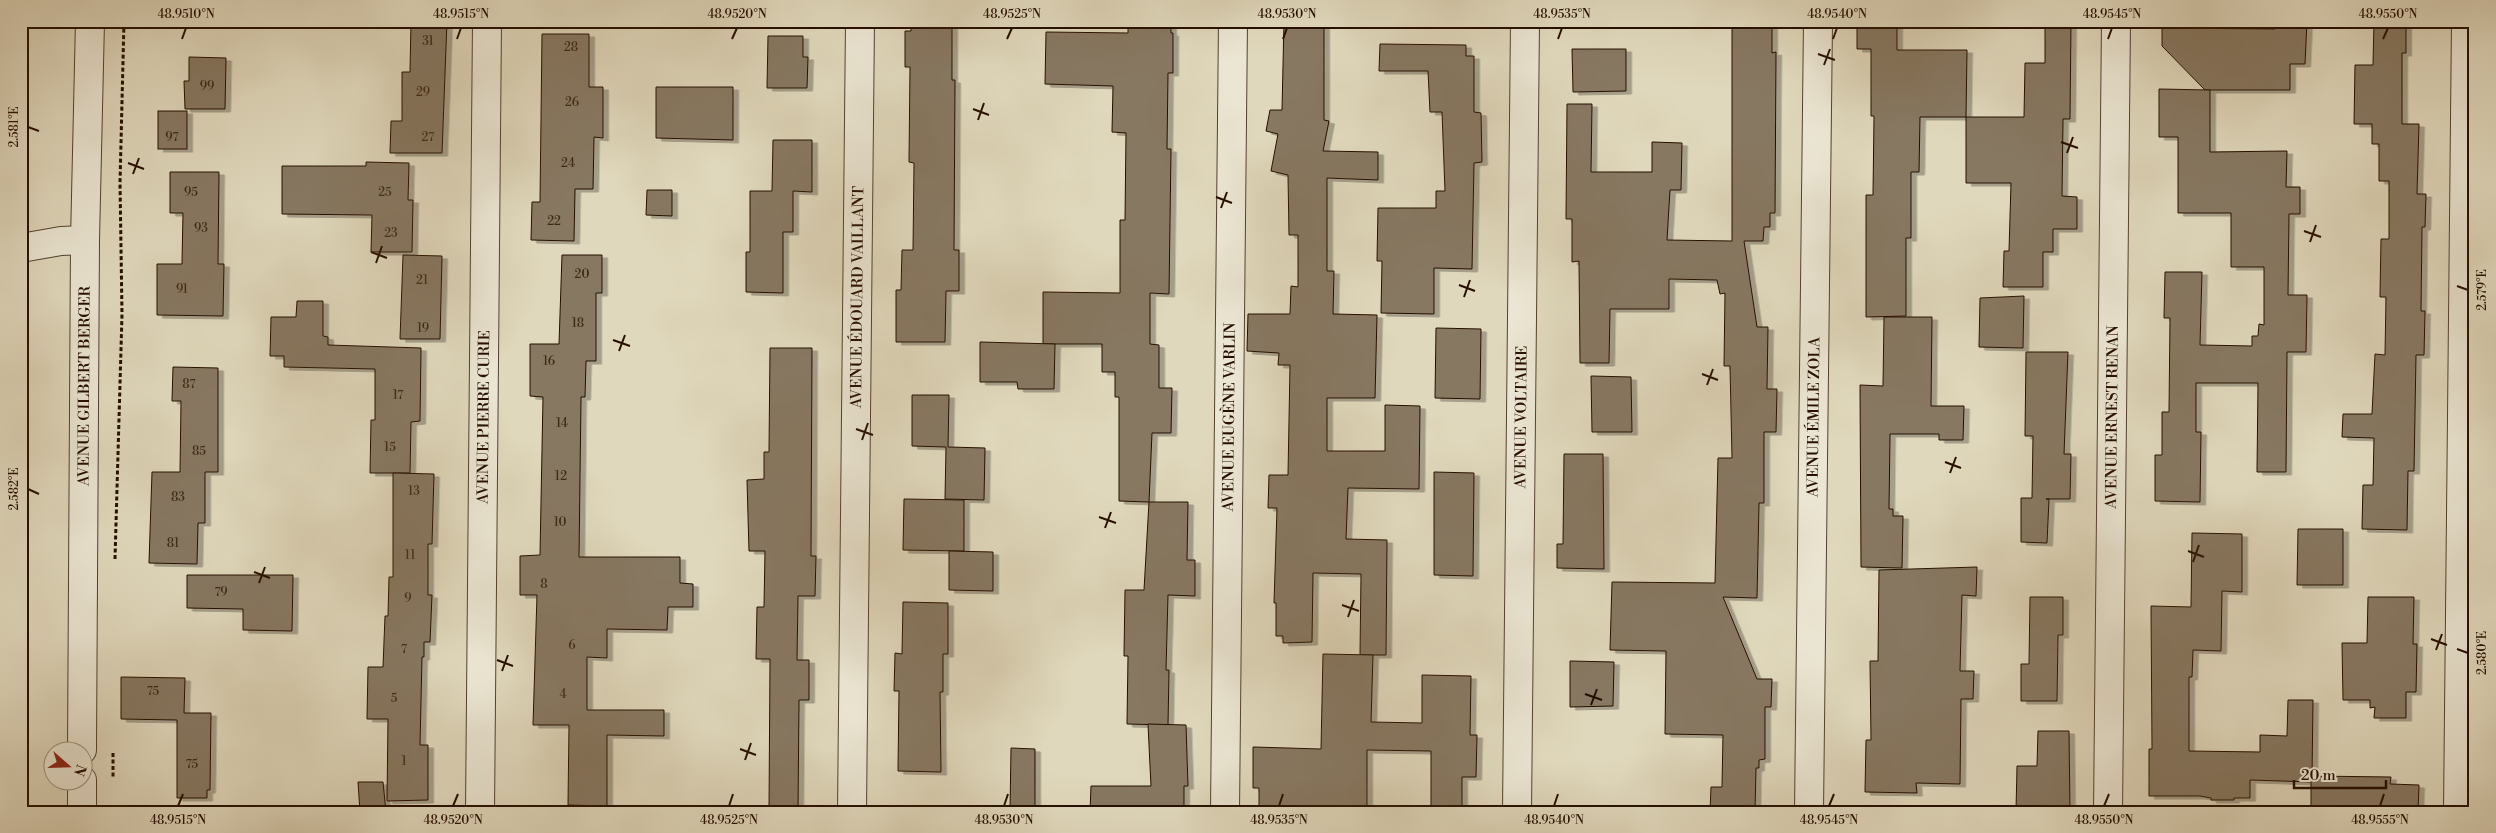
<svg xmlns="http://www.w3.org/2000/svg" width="2496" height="833" viewBox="0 0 2496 833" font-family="'Libre Bodoni',serif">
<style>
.building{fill:#877862;stroke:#260f00;filter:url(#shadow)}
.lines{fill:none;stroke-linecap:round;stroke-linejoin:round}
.minor-casing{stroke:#54412f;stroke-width:30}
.path{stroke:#260f00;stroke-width:3;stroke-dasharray:4 2.5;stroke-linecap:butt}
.minor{stroke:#ebe6d3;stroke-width:28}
.ticks{fill:none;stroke:#260f00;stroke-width:2}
.labels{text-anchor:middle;stroke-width:4.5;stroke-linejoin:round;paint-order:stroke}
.number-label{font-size:12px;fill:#3e2918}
.street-label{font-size:15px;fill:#260f00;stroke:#ebe6d3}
.neatline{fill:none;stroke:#260f00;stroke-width:2}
.ticks-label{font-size:12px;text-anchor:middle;fill:#260f00}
</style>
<defs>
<filter id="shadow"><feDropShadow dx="5.5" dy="3" stdDeviation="0" flood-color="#0004"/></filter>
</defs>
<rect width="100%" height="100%" fill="#e0d8bc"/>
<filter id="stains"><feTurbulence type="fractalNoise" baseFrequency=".004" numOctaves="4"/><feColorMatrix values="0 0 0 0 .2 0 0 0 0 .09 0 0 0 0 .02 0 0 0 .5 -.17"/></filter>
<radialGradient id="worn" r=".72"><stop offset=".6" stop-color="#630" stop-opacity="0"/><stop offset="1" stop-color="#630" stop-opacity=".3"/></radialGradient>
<g class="building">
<path d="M411,21h36l-5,132h-52l1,-32h11v-49h8z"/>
<path d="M911,21h41v59h3l-1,170h5v41h-13l-1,51h-49v-52h5l1,-40h11l1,-87 -5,-1 1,-95h-5v-36h6z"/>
<path d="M1128,21h43v12h2v40h-5l-1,76h4l-2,145 -19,-1v51l9,1v43h13l-1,45h-19l-3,69 -30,-1v-104h-4v-25h-13v-28h-59v-52l77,1v-73h5l1,-87 -14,-1 1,-46 -68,-2 1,-52 82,1z"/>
<path d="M1284,21h40v99l5,1 -6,30 55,1v28l-51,-2v93h7l-1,43 44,1 -2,83h-48v53h58v-46l35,1 -1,83 -71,-1 -2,51 41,1 -1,115h-26l1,-81 -48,-1 -1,69 -29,1v-7h-7v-33h-2l3,-95h-9l1,-33h19l2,-110h-12l1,-12 -32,-2 1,-37h42l1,-28 7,1v-52h-9l-1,-60 -17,-4 7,-37 -12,-3 4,-21h12z"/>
<path d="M1732,21h40v32l4,-1 -1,161h-5v14h-6l-1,14h-19l13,86h11l-1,62h10l-1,43h-12v71h-5l-2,95 -34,-1 34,82h15l-1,28h-6v52l-6,1v8h-3l-1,44h-45l1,-25h11l1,-52 -58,-1 1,-83 -56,-1 2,-68 103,1 3,-125h14l-2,-92h-6l1,-73 -5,1 -3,-14 -48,-1v30h-59l-1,54h-29l-1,-102 -7,1v-43h-6l1,-115h25l-1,68h61v-30l30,1 -1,47h-11l-3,50 65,1z"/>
<path d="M1857,21h40v29h70l-1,67h-46l-1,55h-8v66h-5v78l-40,1v-122h7l1,-79h-3v-67h-14z"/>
<path d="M2045,21h26l-1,98h-7l-1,77 15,1v32h-24v23h-10v35h-40l1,-36h5l2,-68h-45v-66h58l1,-54h20z"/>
<path d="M2275,21h32l-2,43h-15v26h-85l-43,-44v-18l113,1z"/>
<path d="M2374,21h32v32h-4v71h17l-2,70h9l-1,33h-3l-1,84h4l-1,44h-8l-2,116h-6l-1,59 -45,-1 1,-44h10l1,-47 -32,-1 1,-23h29l3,-60 10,1 1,-58h-6l1,-58h8v-58h-10v-37h-7v-20h-18l1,-59h18z"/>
<path d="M542,34h47v53h14v51l-9,-1 -1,52h-18l-1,52 -43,-1 1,-38h8z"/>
<path d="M768,36h35v21h5l-1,31h-40z"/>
<path d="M1380,44l86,1v11h8v56l7,1 1,49 -8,1 -2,106 -38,-1v46l-53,-1 1,-52h-5l1,-53h58v-17h9l-3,-79h-12l-2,-41h-49z"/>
<path d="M1572,49h54v42l-53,1z"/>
<path d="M189,57l37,1 -1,51h-40l-1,-28h5z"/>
<path d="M656,87h77v53l-77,-2z"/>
<path d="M2159,89l51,1v62l77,-1 -1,36h14v27h-11l-1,81h19l-1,57h-19l-1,120h-29l1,-89h-62v49h5l-1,70 -45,-1v-46h7v-43h7l1,-94h-6l1,-46h37l-2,73 52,1v-10h6l1,-12 5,1v-58h-33v-54h-53v-76h-19z"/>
<rect x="158" y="111" width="29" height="38"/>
<path d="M773,140h39v52l-19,-1v41h-10v61l-37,-1v-40h4v-61h22z"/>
<path d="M366,162l43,1 -1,37h5l-1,52h-41l1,-37 -90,-1v-48h84z"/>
<path d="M170,172h49l-1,92h6l-1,52 -66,-1v-51h25l1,-51h-13z"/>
<path d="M647,190h25v26l-26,-1z"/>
<path d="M403,255l39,1 -2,83h-40z"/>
<path d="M562,255h40v38h-6v68h-10l-1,36h-4l-2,160h101v26l13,1v23h-25l-1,23 -60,-1v29l-20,-1v53h77v26l-57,-1v71l-39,-1 1,-80h-36l4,-130h-17v-39l20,-1 3,-158 -13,-1v-52h29z"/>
<path d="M2024,296l-1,52 -44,-1 1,-49z"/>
<path d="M297,301h26v35l5,1v8l93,3 -1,73 -9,1 -1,51h-40l1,-53h4v-51l-91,-2v-11h-14l1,-39h25z"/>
<path d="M1884,317h48l-1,89h33l-1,34h-24v-6h-49l-1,75h4v7h10l-1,52 -41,-1 -1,-182 23,1z"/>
<path d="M1436,328l45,1 -1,70 -45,-1z"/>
<path d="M980,342l75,2 -1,45h-36l-1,-7h-37z"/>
<path d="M770,348h42l-1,208h5l-1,40h-17l-1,64h12v40h-10l-1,112h-29l1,-153h-14l1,-52h7l1,-56h-16l-2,-71 17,-1v-27h5z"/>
<path d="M2026,352h42l-4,102h7l-1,45h-24h3l-2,44 -26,-1v-44h11l1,-62h-8z"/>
<path d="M173,367l45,1v104h-13v51h-7l-1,41 -48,-1 3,-91h28l1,-71h-9z"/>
<path d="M1591,376l40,1 1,55h-40z"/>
<path d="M912,395h37l-1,52 37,1 -1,52 -39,-1 1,-52 -34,-1z"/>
<path d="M1564,454h39l1,115 -47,-1v-24h6z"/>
<path d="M1434,472l40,1 -1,103 -39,-1z"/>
<path d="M393,473l41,1 -2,70h-4v51h4l-2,47h-6v15h-2l-2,88h8v55l-41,1 1,-82h-21l1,-52h15l2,-51h3l1,-39h4z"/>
<path d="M904,499l60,1v51l-61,-1z"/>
<path d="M1149,502h39l-1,58h8v36l-27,-1 -2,75h3l-1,55 -41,-1 1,-68h-4l1,-66h19z"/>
<path d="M2298,529h45v56h-46z"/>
<path d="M2192,533l50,1v58l-20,-1 -1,60 -28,-1 -1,27h-3v74l71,1v-17l27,1 1,-36h25l-1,76 79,1 -1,7 29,1 -1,27h-107v-30l-61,-2v18h-16v2h-23v-2l-11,-2h-51v-47h3l-1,-143 40,1z"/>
<path d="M949,551l44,1v39l-44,-1z"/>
<path d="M1977,567l-1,29 -14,-1 -2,76h14l-1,28h-12l-1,85 -44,-1 1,10 -52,-1 1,-52h5l-1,-79h8l1,-91z"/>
<path d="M187,575h106l-1,56 -49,-1v-21l-56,-1z"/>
<path d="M2030,597h33v38h-5l-1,66h-36v-37h8z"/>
<path d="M2368,597h46l-1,47h4l-1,48h-10v26h-32l1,-11 -5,1v-8h-27l-1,-57h25z"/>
<path d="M903,602l45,1v51h-5v38h-3l1,80 -43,-1 1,-80h-5l1,-38 7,1z"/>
<path d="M1323,654l50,1 -2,67 51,1v-48l49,1 -1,59h7l-1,42h-14v35h-31v-61l-64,-1v62h-108v-24h-6v-41l68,2z"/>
<path d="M1570,661l44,1 -1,44 -43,1z"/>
<path d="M121,677l64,1 -1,35h27l-1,77h-3v8h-30v-78l-56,-1z"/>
<path d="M1148,724l38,1 2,61h-4v26h-94l1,-26h60z"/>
<path d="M2038,731h31l1,81h-54l1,-46h20z"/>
<path d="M1011,748l24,1v63h-25z"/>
<path d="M358,782h25l3,30h-26z"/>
</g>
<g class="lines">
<defs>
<g id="minor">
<path d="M21,248l40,-7 24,-1"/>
<path id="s1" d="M82,750l3,-510 5,-219"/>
<path d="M82,780v32"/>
<path id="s2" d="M480,812l7,-791"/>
<path id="s3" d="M852,812l8,-791"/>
<path id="s4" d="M1225,812l8,-791"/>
<path id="s5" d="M1517,812l8,-791"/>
<path id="s6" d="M1809,812l9,-791"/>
<path id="s7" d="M2108,812l8,-791"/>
<path d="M2458,812l8,-791"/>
</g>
</defs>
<use href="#minor" class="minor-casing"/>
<g class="path">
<path d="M115,559l7,-245 -2,-131 4,-162"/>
<path d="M113,753v24"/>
</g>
<use href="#minor" class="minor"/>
</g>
<path class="ticks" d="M182,39l4,-11M457,39l4,-11M732,39l5,-11M1007,39l5,-11M1283,39l4,-11M1558,39l4,-11M1833,39l4,-11M2108,39l4,-11M2383,39l5,-11M1818,54l17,6M1824,65l6,-16M973,109l16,6M978,120l6,-17M28,127l11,4M2061,142l17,6M2067,153l6,-16M128,163l16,6M133,174l6,-16M1216,197l16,6M1221,208l6,-16M2304,231l17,6M2310,242l6,-17M371,252l16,6M376,263l6,-17M1459,285l16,6M2457,286l11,4M1464,297l6,-17M613,340l17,6M619,351l6,-16M1702,374l16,6M1707,385l6,-16M856,429l17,6M862,440l6,-17M1945,462l16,6M1950,473l6,-16M28,489l11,5M1099,517l17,6M1105,528l6,-16M2188,551l16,6M2193,562l6,-17M254,572l16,6M259,583l6,-16M1342,605l17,6M1348,617l6,-17M2431,639l16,6M2457,649l11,4M2436,650l6,-16M497,660l16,6M502,671l6,-16M1585,694l17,6M1591,705l6,-16M740,749l16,6M745,760l6,-17M178,806l5,-12M453,806l5,-12M729,806l4,-12M1004,806l4,-12M1279,806l4,-12M1554,806l4,-12M1829,806l5,-12M2104,806l5,-12M2380,806l4,-12"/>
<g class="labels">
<g class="number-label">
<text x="428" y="45">31</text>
<text x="571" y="51">28</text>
<text x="207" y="90">99</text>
<text x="423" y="96">29</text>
<text x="572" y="106">26</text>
<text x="172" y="141">97</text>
<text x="428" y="141">27</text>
<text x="568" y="167">24</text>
<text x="191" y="196">95</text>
<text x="385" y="196">25</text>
<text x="554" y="225">22</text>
<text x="201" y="232">93</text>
<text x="391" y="237">23</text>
<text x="582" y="278">20</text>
<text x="422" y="284">21</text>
<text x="182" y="293">91</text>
<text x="578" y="327">18</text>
<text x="423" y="332">19</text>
<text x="549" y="365">16</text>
<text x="189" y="388">87</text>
<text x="398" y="399">17</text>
<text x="562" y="427">14</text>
<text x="390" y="451">15</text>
<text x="199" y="455">85</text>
<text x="561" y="480">12</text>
<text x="414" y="495">13</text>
<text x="178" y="501">83</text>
<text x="560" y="526">10</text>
<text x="173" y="547">81</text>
<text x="410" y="559">11</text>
<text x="544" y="588">8</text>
<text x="221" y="596">79</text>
<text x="408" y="602">9</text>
<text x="572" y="649">6</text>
<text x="404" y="653">7</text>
<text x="153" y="695">75</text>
<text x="563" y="698">4</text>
<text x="394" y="702">5</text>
<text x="404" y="765">1</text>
<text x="192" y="768">75</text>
</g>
<g class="street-label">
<text dy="5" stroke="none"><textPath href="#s3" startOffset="515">AVENUE ÉDOUARD VAILLANT</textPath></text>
<text dy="5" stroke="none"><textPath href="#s1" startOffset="364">AVENUE GILBERT BERGER</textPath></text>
<text dy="5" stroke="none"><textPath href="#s2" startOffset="395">AVENUE PIERRE CURIE</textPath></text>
<text dy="5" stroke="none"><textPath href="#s4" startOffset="395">AVENUE EUGÈNE VARLIN</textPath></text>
<text dy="5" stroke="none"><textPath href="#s5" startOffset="395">AVENUE VOLTAIRE</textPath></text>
<text dy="5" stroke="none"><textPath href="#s7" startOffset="395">AVENUE ERNEST RENAN</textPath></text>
<text dy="5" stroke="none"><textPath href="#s6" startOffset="395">AVENUE ÉMILE ZOLA</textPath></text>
</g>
</g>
<rect width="2496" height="833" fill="none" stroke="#e0d8bc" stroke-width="55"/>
<g transform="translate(68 766) rotate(110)"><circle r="24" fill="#ebe6d3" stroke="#9c907f"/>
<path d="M0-4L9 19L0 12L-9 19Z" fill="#8f2418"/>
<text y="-8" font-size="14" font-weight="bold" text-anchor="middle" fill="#260f00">N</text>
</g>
<path d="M2294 780v8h92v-8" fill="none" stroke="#260f00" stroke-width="2.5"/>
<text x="2301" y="780" font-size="15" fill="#260f00" stroke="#ebe6d3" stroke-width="4" paint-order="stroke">20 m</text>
<rect x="28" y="28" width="2440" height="778" class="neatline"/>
<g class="ticks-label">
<text x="186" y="18">48.9510°N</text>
<text x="461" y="18">48.9515°N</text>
<text x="737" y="18">48.9520°N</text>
<text x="1012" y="18">48.9525°N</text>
<text x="1287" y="18">48.9530°N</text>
<text x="1562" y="18">48.9535°N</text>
<text x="1837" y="18">48.9540°N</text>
<text x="2112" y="18">48.9545°N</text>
<text x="2388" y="18">48.9550°N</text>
<text transform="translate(14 127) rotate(-90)" y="4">2.581°E</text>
<text transform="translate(2482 290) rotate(-90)" y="4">2.579°E</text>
<text transform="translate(14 489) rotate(-90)" y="4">2.582°E</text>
<text transform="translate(2482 653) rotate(-90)" y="4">2.580°E</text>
<text x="178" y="824">48.9515°N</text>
<text x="453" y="824">48.9520°N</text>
<text x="729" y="824">48.9525°N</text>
<text x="1004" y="824">48.9530°N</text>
<text x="1279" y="824">48.9535°N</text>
<text x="1554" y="824">48.9540°N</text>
<text x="1829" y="824">48.9545°N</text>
<text x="2104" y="824">48.9550°N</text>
<text x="2380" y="824">48.9555°N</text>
</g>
<rect width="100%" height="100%" filter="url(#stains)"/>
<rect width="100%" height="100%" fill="url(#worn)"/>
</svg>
